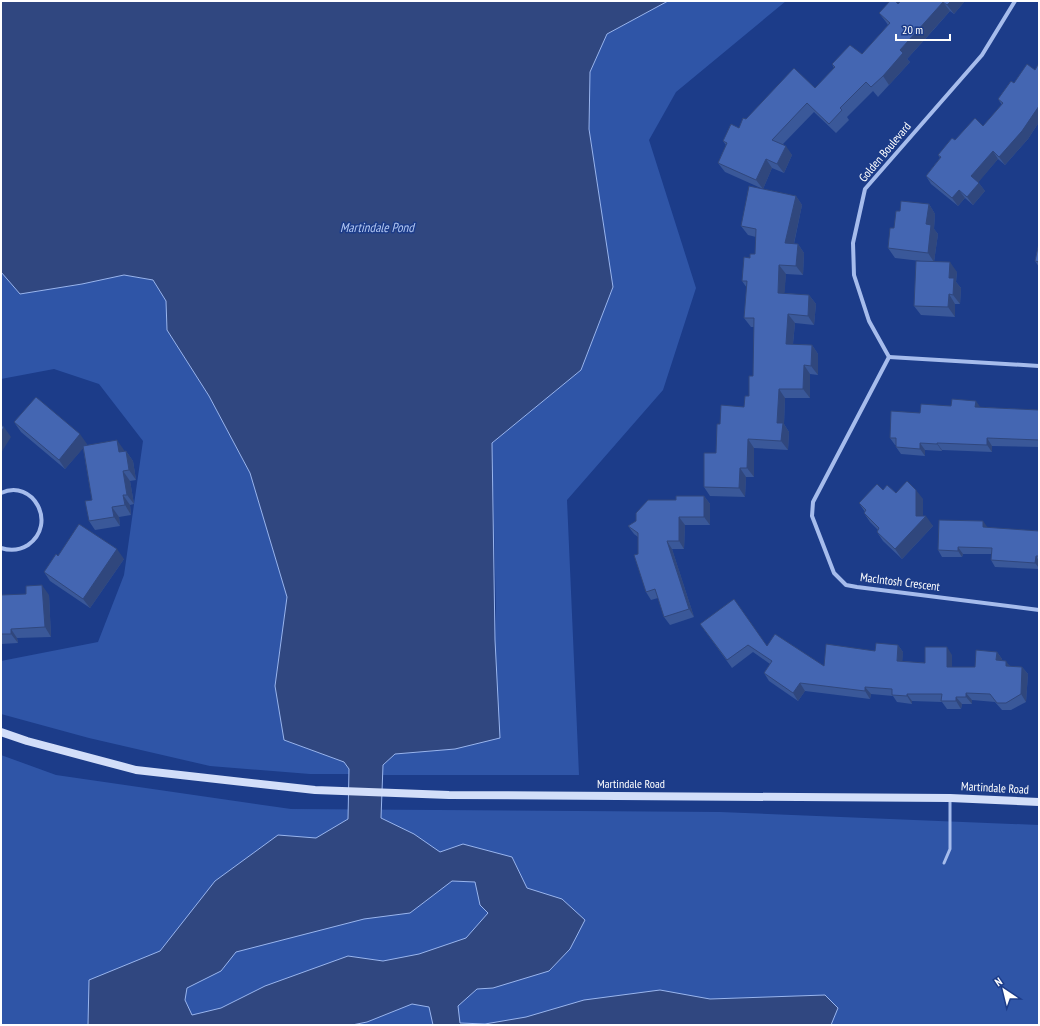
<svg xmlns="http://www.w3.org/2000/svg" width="1040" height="1026" viewBox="0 0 1040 1026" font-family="'PT Sans Narrow',sans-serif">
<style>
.green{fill:#2f55a7}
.water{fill:#304780;stroke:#99b5ee;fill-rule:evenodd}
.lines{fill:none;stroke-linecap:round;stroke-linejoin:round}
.service{stroke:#a6bcec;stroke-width:3}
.minor{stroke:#a6bcec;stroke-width:4}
.secondary{stroke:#d2def9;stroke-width:8}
.wall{fill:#3a5899}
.shaded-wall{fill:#30477d}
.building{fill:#4466b2;stroke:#30477d}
.labels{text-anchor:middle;stroke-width:3;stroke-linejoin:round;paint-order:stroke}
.street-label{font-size:12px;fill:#fff;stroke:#1c3c89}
.water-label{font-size:13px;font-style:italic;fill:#b2c7f3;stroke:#1c3c89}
</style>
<rect width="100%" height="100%" fill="#1c3c89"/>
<g class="green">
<path d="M668,1h118l-110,91 -27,48 47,148 -33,102 -96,110 12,275h-196v-10l12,-11 60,-5 40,-109 1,-31 -4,-166 89,-73 32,-83 -24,-158 1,-57 17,-38z"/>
<path d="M1,272l19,22 62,-10 42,-9 29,5 13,21 1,29 42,66 41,77 37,124 -12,89 9,54 60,22 5,6v6h-39l-100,-8 -121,-28 -88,-24v-53l97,-19 26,-67 19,-134 -44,-57 -45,-15 -53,10z"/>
<path d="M1,755l55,20 235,34 429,3 319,13v200h-1038z"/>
</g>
<path class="water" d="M1,1h667l-61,33 -17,38 -1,57 24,158 -32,83 -89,73 3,197 5,98 -45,11 -60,5 -12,11 -2,53 33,16 26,18 23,-8 49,13 15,31 35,11 23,21 -15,29 -21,22 -56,17 -16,1 -19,17 2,17 25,1 41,-7 58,-17 76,-10 50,9 115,-4 13,13 -7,17h-398l-4,-18 -17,-3 -45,18 -15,3h-264l1,-45 71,-29 55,-70 63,-46 38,3 32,-19 1,-50 -5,-7 -60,-22 -9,-54 12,-89 -37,-124 -41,-77 -42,-66 -1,-29 -13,-21 -29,-5 -42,9 -62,10 -19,-22zM452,881l23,1 5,23 8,8 -22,25 -47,16 -36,7 -35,-5 -83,30 -44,22 -29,7 -7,-15 2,-12 34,-17 15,-19 128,-33 46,-6z"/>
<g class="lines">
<path class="service" d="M944,863l6,-14v-51"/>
<g class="minor">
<path d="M889,357l-76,145 -1,14 22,57 12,12 11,2 182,23"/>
<path d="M889,357l-20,-36 -15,-46 -1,-32 12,-54 117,-134 33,-54"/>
<path d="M889,357l150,9"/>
<path d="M1,493c32,-15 57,31 27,52 -8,5 -18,6 -27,3"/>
</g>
<path class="secondary" d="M1,732l26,9 109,29 179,20 134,5 501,3 89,4"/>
</g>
<g class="wall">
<path d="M965,1l-11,13 -4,-3 -14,16 -29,32 3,3 -21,23 -11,12 -5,-6 -26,26 2,3 -13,13 -22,-21 -31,32 9,11 -8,18 -12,-5 -9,21 33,7 6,9 -8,39h4l6,9 -1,22 -17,-1 -2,19 25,2 7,9 -2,21 -19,-2 -2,21 19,1 6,9v21l-8,-1v24h-25l-1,26 5,8 -1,18 -34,-2v29h-8l-1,20 -35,-1 -6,-9 12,-34 4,-29 24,-17 5,-11 4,-20 1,-49h-3l-7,-9 3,-30 -5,-7 8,-23 5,-4 1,-17 -8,-2 -7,-9 22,-37 -38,-17 -7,-9 8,-18 -3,-4 16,-13 7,-9 69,-31 19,-20 -2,-4 30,-10 26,-29 -2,-3 -7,-9 19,-9z"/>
<path d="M1039,63v59l-11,17 -23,26 -7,-6 -20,23 7,9 -12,14 -8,-7 -7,8 -27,-22 -5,-8 14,-18 -2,-3 17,-15 28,-14 19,-21 -4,-6 16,-16 21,-13z"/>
<path d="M929,204l6,10 -1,15 4,5 -4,28 23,10 -1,10 5,6 -1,16h-5v13l-34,-2 -7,-9 15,-44 -34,-4 -7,-10 6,-20 6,-17z"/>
<path d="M1039,243v24l-4,-6z"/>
<path d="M951,406l29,1 59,3v37l-47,-1v6l-50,-2v1l-17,-1v6l-24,-2 -5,-7v-2h-1l-5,-7 30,-25z"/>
<path d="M14,422l73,22 -2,2 39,4v2l2,-1 7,10 3,19 -6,1 4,23 -4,1 1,10 -12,2 1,9 -25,4 -6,-9 3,-21 -9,-52 -18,21 -44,-37z"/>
<path d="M883,490l40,9v17l10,10 -31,33 -19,-18 -6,-9 1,-2 -8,-8 -6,-9 1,-1 -6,-9z"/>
<path d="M704,496l6,8v21h-25l-1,24h-12l22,68 -24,8 -6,-8 -6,-19 -7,2 -5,-8 -8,-38v-17l-4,-3 -6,-8 8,-5 40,-21z"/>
<path d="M987,528l52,3v38l-44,-2 -4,-7v-6h-28l-1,3h-20l-4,-7z"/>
<path d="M58,556l66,3 -34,49 -40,-27 -6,-9z"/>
<path d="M1,595h48l2,42 -34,1 1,5 -17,1z"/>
<path d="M700,624l67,22 57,20 51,-15 23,-6 5,7 -1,9 23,2 27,-8v12h23l22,-15 5,7v1l8,6 12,1 6,7 -2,28 -15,8h-9l-7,-8 -23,-2v4h-10l-1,5h-14l-5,-7 -30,-1v3l-15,-2 -4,-6 -22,-2 -1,5 -65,-8 -7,10 -29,-20 -5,-8 6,-9 -17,-12 -21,16z"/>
</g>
<g class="shaded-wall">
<path d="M951,1h14l-11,13 -7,-9z"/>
<path d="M943,2l7,9 -43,48 3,3 -21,23 -6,-9 17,-26z"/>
<path d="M1039,106v16l-11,17 -23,26 -6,-8z"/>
<path d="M786,146l6,9 -8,18 -7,-9z"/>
<path d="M993,151l5,8 -21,25 -6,-8z"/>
<path d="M766,159l6,9 -9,21 -7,-9z"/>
<path d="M979,183l6,8 -12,14 -6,-8z"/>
<path d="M959,190l6,8 -7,8 -6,-8z"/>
<path d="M796,196l6,9 -10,47 -7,-9z"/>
<path d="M929,204l6,10 -1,15 4,5 -4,28 -6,-9 -2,-29z"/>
<path d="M798,244l6,9 -1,22 -7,-9z"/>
<path d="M950,262l7,10 -1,10 5,6 -1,16 -7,-9 -4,-17z"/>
<path d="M779,265l7,9 -2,28 -6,-9z"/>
<path d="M949,294l6,10v13l-7,-10z"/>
<path d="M809,295l7,9 -2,21 -6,-9z"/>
<path d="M788,314l7,9 -3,30 -6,-9z"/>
<path d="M812,345l6,9v21l-7,-9z"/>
<path d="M804,365l6,9v24l-7,-9z"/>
<path d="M779,389l6,9 -1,26 5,8 -1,18 -7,-9 -4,-18z"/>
<path d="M976,401l5,7 -6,-1z"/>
<path d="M4,427l7,10 -10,16v-20z"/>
<path d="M80,434l7,10 -22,25 -6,-9z"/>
<path d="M987,438l5,8v6l-5,-7z"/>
<path d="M748,439l6,9v29l-7,-9z"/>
<path d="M117,440l7,10 2,12 -7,-10z"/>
<path d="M920,443l5,7v6l-5,-7z"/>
<path d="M937,443l5,7v1l-5,-7z"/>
<path d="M126,451l7,10 3,19 -7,-10z"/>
<path d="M740,468l6,9 -1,20 -6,-9z"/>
<path d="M123,471l7,10 4,23 -7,-9z"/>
<path d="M916,490l7,9v21l3,-4 7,10 -31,33 -7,-10 21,-33z"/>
<path d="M123,495l7,10 1,10 -6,-10z"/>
<path d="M704,496l6,8v21l-6,-8z"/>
<path d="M112,507l7,10 1,9 -6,-9z"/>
<path d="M679,517l6,8 -1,24 -5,-8z"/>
<path d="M983,521l5,7 -5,-1z"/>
<path d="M667,541l5,8 22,68 -5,-8z"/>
<path d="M958,547l5,7 -1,3 -4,-6z"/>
<path d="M117,549l7,10 -34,49 -7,-9z"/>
<path d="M1036,556l3,5v7l-4,-5z"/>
<path d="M42,585l7,10 2,42 -6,-10z"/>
<path d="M11,629l6,9 1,5 -7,-9z"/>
<path d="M898,645l5,7 -1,16 -5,-7z"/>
<path d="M947,647l5,8v19l-5,-7z"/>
<path d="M997,652l5,7 -1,8 -5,-7z"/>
<path d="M1006,661l5,7 -5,-2z"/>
<path d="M1022,667l6,7 -2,28 -5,-8z"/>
<path d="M800,683l5,8 -7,10 -5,-8z"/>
<path d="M865,687l6,7 -1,5 -5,-8z"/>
<path d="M966,693l6,7v4l-6,-7z"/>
<path d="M907,694l5,7v3l-5,-8z"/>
<path d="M956,697l6,7 -1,5 -5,-8z"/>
</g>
<g class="building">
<path d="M890,1h5l3,3 3,-3h50l-4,4 -4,-3 -43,48 3,3 -20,23 -12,11 -5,-5 -26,26 2,2 -13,14 -22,-21 -35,37 14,6 -9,18 -11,-5 -10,21 -38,-17 9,-20 -4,-2 8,-17 8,4 4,-10 3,1 48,-51 21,20 20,-21 -3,-3 18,-19 12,9 28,-31 -11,-10z"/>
<path d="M1039,63v43l-17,25 -23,26 -6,-6 -22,25 8,7 -12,14 -8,-7 -7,8 -26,-22 15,-19 -3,-2 14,-17 3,2 20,-22 8,8 20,-23 -5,-4 13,-18 3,2 13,-19 8,6z"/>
<path d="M749,186l47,10 -11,47 13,1 -2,22 -17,-1 -1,28 31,2 -1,21 -20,-2 -2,30 26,1 -1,21 -7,-1 -1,24h-24l-2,34h6l-2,18 -33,-2 -1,29h-7l-1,20 -35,-1v-34h12l1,-29h3l1,-19 23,2 1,-11h4v-20h4l1,-58h-10l3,-37h-5l2,-24 6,1v-4h5l1,-25 -15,-3z"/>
<path d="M901,201l28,3 -3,20 5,1 -3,28 -40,-5 2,-20h4l2,-17h4z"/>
<path d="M1039,243v19l-4,-1z"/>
<path d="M916,261l34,1 -1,16h5l-1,17 -4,-1 -1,13 -34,-1z"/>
<path d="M36,397l44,37 -21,26 -45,-38z"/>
<path d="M952,399l24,2 -1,6 64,3v30l-52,-2v7l-50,-2v1l-17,-1v6l-24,-2v-9h-6l1,-27 29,2 1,-9 30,2z"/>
<path d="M1,425l3,2 -3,6z"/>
<path d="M117,440l2,12 7,-1 3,19 -6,1 4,24h-4l2,10 -13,2 2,10 -25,4 -4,-20 7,-1 -9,-54z"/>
<path d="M907,481l9,9v26h10l-31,33 -18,-17 2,-4 -15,-15 2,-3 -7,-7 18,-19 6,6 4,-5 9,8z"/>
<path d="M676,496h28v21h-25v24h-12l22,68 -25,8 -9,-28 -9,3 -12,-37 4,-1v-21l-10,-7 8,-5v-8l12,-13h28z"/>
<path d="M939,520l44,1v6l56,4v25h-3l-1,7 -44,-3 1,-12 -34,-1v4l-20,-1z"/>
<path d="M79,524l38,25 -34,50 -39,-27 12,-18 2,2z"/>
<path d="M42,585l3,42 -34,2v5h-10v-39l25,-1v-8z"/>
<path d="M734,599l33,47 8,-12 49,32 2,-22 49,7 1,-8 22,2 -1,16 28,2v-16h22v20h28l1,-17 21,2 -1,8 10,1v5l16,1 -1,27 -15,9h-9l-7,-9 -24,-1v4h-10v4h-15l1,-7h-35v2l-15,-1v-6l-27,-2v4l-65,-8 -7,10 -29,-20 8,-12 -24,-16 -21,15 -27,-36z"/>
</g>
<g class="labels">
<g class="street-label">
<text transform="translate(885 152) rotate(-50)" y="4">Golden Boulevard</text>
<text transform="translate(900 582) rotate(7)" y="4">MacIntosh Crescent</text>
<text x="631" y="788">Martindale Road</text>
<text transform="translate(995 788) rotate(3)" y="4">Martindale Road</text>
</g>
<g class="water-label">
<text x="377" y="232">Martindale Pond</text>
</g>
</g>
<rect width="1040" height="1026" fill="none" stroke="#ffffff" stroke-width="4"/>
<g transform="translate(1004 990) rotate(325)" stroke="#1c3c89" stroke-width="3" paint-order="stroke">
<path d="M0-3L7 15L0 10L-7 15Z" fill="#ffffff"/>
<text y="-6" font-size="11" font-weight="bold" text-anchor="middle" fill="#ffffff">N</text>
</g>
<path d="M896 34v6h54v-6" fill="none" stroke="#ffffff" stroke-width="2"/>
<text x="902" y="34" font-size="12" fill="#ffffff" stroke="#1c3c89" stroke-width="3" paint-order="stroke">20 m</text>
</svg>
